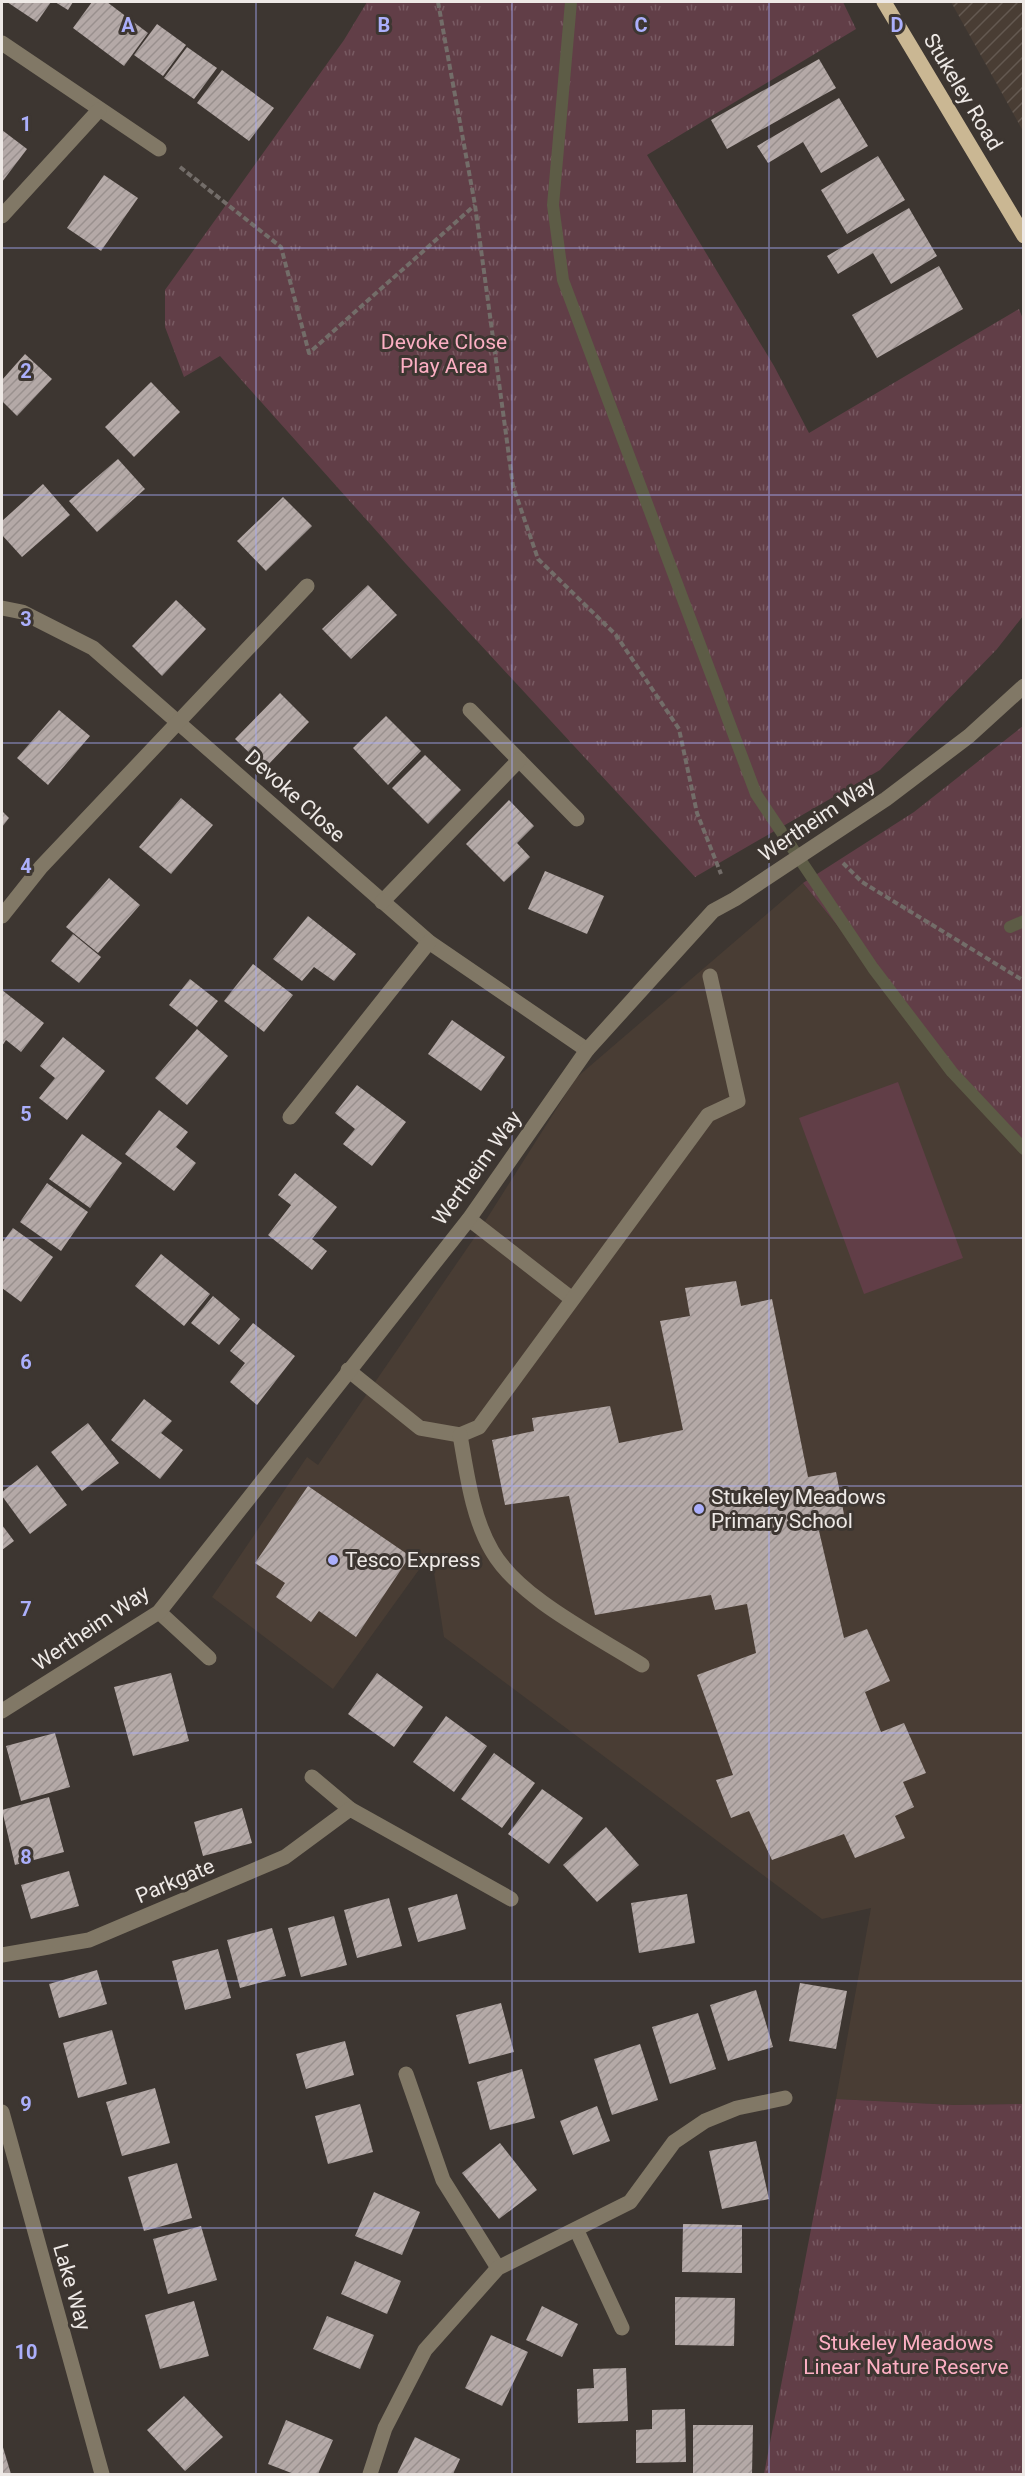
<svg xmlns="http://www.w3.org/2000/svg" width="1025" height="2476" viewBox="0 0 1025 2476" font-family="Roboto,sans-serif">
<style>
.built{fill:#493d34}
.industrial{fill:url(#industrial-furrows)}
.grass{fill:#613e47}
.park{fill:url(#park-tufts)}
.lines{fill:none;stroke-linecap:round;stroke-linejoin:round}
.stream{stroke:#5d5c46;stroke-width:12}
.building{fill:url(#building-hatch)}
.path{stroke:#736d69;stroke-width:4;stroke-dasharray:6 3;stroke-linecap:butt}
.minor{stroke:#817866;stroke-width:15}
.major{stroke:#cab793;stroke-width:15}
.grid{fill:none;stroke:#abaffb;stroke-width:1.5;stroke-opacity:0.55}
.poi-dot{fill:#abaffb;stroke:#3d3631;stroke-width:2}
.labels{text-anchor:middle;stroke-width:6;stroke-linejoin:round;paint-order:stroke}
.street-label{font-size:21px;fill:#eee9e6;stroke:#3d3631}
.park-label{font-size:21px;fill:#fcafc3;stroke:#3d3631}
.poi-label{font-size:21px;fill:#eee9e6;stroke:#3d3631;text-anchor:start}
.grid-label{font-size:20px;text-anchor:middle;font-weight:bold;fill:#abaffb;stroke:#3d3631;stroke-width:6;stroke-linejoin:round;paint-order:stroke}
</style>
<defs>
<pattern id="industrial-furrows" width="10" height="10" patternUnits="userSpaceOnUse" patternTransform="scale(1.5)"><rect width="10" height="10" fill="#493d34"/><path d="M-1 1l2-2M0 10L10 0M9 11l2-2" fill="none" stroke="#645951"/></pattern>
<pattern id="park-tufts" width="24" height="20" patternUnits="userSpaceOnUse" patternTransform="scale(1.5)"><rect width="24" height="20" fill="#613e47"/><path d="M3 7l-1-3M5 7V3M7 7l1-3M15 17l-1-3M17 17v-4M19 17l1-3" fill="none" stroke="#785a62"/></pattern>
<pattern id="building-hatch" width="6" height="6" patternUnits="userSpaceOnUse" patternTransform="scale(1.5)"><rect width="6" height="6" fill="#b4a9a7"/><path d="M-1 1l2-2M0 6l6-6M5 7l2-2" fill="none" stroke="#99908e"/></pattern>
</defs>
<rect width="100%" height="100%" fill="#3d3631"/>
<path class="built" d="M803,883l220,273v948l-69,1 -118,-6 35,-191 -49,11 -378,-282 -13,-84 -98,136 -121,-92 95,-140 11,8 161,-234 97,-153z"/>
<path class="industrial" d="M951,2h72v129z"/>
<path class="grass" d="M898,1082l65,176 -99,36 -65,-176z"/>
<g class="park">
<path d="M367,2h476l13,27 -209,126 127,211 35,67 210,-124 4,10v297l-26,33 -117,121 -185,107 -289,-313 -186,-208 -36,21 -19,-50v-37l179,-250z"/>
<path d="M1023,726v430l-220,-273 111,-71z"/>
<path d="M836,2099l118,6 69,-1v370h-259z"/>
</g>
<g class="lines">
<g class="stream">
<path d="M571,2l-18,203 10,75 193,514 117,174 79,104 72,77"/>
<path d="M1010,927l14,-6"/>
</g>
</g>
<g class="building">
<path d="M7,2h44l-14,20z"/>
<path d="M55,2h18l-5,8z"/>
<path d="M92,2h15l41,31 -24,33 -51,-38z"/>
<path d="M157,24l29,21 -23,31 -29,-21z"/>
<path d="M187,47l30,21 -23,31 -30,-21z"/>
<path d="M819,59l17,29 -109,61 -16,-29z"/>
<path d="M222,70l52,38 -25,33 -52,-38z"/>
<path d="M839,98l29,48 -47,27 -18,-31 -35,21 -11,-17z"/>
<path d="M2,130l25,19 -25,33z"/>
<path d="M878,156l27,44 -58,34 -26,-44z"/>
<path d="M104,175l34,23 -37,53 -34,-23z"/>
<path d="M909,208l28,48 -46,28 -18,-31 -35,21 -11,-18z"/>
<path d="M939,266l24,43 -86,49 -25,-43z"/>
<path d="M25,354l27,25 -35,37 -15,-15v-21z"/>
<path d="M151,382l29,30 -46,45 -29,-30z"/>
<path d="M118,459l27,30 -48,43 -28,-31z"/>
<path d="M43,484l27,31 -48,42 -20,-22v-14z"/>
<path d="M283,497l29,29 -46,45 -29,-30z"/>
<path d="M368,585l29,30 -46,44 -29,-30z"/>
<path d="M176,600l30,29 -44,47 -30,-30z"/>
<path d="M280,693l29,29 -44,46 -30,-29z"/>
<path d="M59,710l31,26 -42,49 -31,-27z"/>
<path d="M386,716l35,35 -33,34 -35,-37z"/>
<path d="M425,755l36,35 -33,34 -36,-36z"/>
<path d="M181,798l32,27 -42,49 -32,-27z"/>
<path d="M509,800l25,26 -17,17 13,14 -26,25 -38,-38z"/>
<path d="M2,811l7,7 -7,9z"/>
<path d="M545,871l59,25 -17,38 -59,-25z"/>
<path d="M109,878l31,27 -42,48 -32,-26z"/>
<path d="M308,916l48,38 -22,27 -20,-14 -12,14 -29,-22z"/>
<path d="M73,934l28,23 -22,26 -28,-22z"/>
<path d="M253,964l40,31 -29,37 -40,-31z"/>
<path d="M190,979l28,22 -21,26 -28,-22z"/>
<path d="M2,990l42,33 -23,29 -15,-12 -4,6z"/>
<path d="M452,1020l53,37 -24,34 -53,-37z"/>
<path d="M197,1029l31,27 -41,49 -32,-27z"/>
<path d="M63,1037l42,34 -38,49 -28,-22 16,-20 -15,-12z"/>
<path d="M357,1085l49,37 -34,44 -29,-22 12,-15 -20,-16z"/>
<path d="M159,1110l29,22 -12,15 20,16 -22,28 -49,-37z"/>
<path d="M82,1134l40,29 -32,45 -41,-29z"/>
<path d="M295,1173l42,34 -25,32 15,12 -15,19 -44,-35 23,-30 -13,-10z"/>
<path d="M47,1183l41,29 -27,39 -41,-29z"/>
<path d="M13,1228l40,29 -32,45 -19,-14v-45z"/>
<path d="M161,1254l49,40 -26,32 -49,-40z"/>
<path d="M736,1281l5,25 31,-7 36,178 28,-5 10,53 -27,6 25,107 23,-9 23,52 -25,11 16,40 23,-9 22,50 -23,9 11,25 -19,9 10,22 -50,20 -11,-24 -72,26 -23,-49 -18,7 -15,-38 17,-5 -36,-100 59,-22 -9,-49 -32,6 -4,-15 -116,20 -26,-119 -64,9 -13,-65 42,-9 -2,-13 78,-12 9,37 64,-13 -23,-109 30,-5 -5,-28z"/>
<path d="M213,1296l27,23 -21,26 -28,-22z"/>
<path d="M253,1323l42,33 -38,49 -27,-23 15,-19 -15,-12z"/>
<path d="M144,1399l28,22 -11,12 22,17 -23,29 -49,-39z"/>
<path d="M88,1423l31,40 -37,28 -31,-39z"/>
<path d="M37,1465l30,40 -37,29 -28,-38v-4z"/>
<path d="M308,1486l102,70 -54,81 -37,-26 -8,11 -35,-25 9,-14 -30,-20z"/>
<path d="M2,1525l12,16 -12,9z"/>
<path d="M171,1673l18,68 -56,15 -19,-69z"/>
<path d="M377,1673l46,34 -29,40 -46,-33z"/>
<path d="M446,1716l41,30 -33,46 -41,-30z"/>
<path d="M55,1733l15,54 -49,14 -15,-55z"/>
<path d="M494,1753l41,30 -33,45 -41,-29z"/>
<path d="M542,1789l41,29 -34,46 -41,-30z"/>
<path d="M49,1797l15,55 -49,13 -13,-55z"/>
<path d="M242,1808l10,35 -49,13 -9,-34z"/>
<path d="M606,1827l33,38 -42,37 -34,-37z"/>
<path d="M69,1871l10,35 -48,13 -10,-34z"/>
<path d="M457,1894l9,35 -48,13 -10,-34z"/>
<path d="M687,1894l8,49 -56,10 -8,-50z"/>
<path d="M389,1898l13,48 -45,12 -13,-48z"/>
<path d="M334,1916l13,49 -46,12 -13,-49z"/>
<path d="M272,1928l14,48 -46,12 -13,-48z"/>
<path d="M218,1949l13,49 -46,12 -13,-49z"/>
<path d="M97,1970l10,34 -48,14 -10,-34z"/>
<path d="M800,1983l47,8 -11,58 -47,-8z"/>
<path d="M756,1990l17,57 -45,14 -18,-56z"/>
<path d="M501,2003l13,49 -45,12 -13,-49z"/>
<path d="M698,2013l18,56 -46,15 -18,-57z"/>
<path d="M112,2030l15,54 -49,14 -15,-55z"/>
<path d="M345,2041l9,34 -48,14 -10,-35z"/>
<path d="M640,2044l18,56 -46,15 -18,-56z"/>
<path d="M522,2069l13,49 -45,12 -13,-48z"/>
<path d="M155,2088l15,55 -48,13 -16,-54z"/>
<path d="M360,2104l13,48 -45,12 -13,-48z"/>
<path d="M597,2106l13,35 -37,14 -13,-34z"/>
<path d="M756,2141l13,58 -47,10 -13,-58z"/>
<path d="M500,2143l37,47 -38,29 -37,-46z"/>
<path d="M177,2163l15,55 -48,13 -16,-54z"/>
<path d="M374,2192l46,20 -18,43 -47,-19z"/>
<path d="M683,2224l59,1v48l-60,-1z"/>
<path d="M201,2226l16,54 -49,14 -15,-55z"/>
<path d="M355,2261l46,20 -14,33 -46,-20z"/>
<path d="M675,2297l60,1 -1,48 -59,-1z"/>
<path d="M194,2301l15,55 -49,13 -15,-54z"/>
<path d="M542,2306l36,18 -16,33 -36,-17z"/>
<path d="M327,2316l47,19 -14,34 -47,-20z"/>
<path d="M491,2335l37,17 -26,54 -37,-18z"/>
<path d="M626,2368l2,53 -50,2 -1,-34 17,-1 -1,-19z"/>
<path d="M184,2396l39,41 -38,34 -38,-41z"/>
<path d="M685,2409l1,53 -50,1v-33l16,-1v-19z"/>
<path d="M286,2420l47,20 -15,34h-24l-26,-10z"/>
<path d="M693,2425h60l-1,49 -59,-1z"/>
<path d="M415,2437l45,22 -7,15h-56z"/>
<path d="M2,2444l9,30h-9z"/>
</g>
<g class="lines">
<g class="path">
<path d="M438,2l37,203 38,281 25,73 78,76 63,94 18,84 24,61"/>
<path d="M180,167l101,80 28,106 166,-148"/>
<path d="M843,863l19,19 162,99"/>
</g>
<g class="minor">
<path d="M2,43l157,106"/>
<path d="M2,216l97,-106"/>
<path d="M2,608l20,4 71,36 336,294 158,108"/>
<path d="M470,710l107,109"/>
<path d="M382,902l137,-142"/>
<path d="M2,916l39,-49 266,-281"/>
<path d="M290,1117l139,-175"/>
<path d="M469,1219l103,80"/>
<path d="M348,1370l72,58 40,7 19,-8 229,-312 30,-14 -28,-125"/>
<path d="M460,1435c7,39 12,82 32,116 27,47 103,84 150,114"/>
<path d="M159,1612l50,46"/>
<path d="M2,1711l157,-99 310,-393 118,-169 126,-139 22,-12 151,-100 83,-63 55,-50"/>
<path d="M312,1777l38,32"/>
<path d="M2,1955l87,-15 196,-83 65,-48 161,90"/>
<path d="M406,2074l37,106 55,88"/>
<path d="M2,2112l100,362"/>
<path d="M577,2231l45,97"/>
<path d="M370,2474l15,-46 40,-78 73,-82 132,-66 44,-60 31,-21 32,-13 48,-10"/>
</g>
<path class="major" d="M884,2l140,234"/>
</g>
<path class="grid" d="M256,2v2472M512,2v2472M769,2v2472M2,248h1022M2,495h1022M2,743h1022M2,990h1022M2,1238h1022M2,1486h1022M2,1733h1022M2,1981h1022M2,2228h1022"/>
<g class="poi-dot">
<circle cx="699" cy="1509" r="6"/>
<circle cx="333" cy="1560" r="6"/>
</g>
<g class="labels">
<g class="street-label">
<text transform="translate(963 92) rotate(59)" y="7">Stukeley Road</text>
<text transform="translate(295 796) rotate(42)" y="7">Devoke Close</text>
<text transform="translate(817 819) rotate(-34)" y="7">Wertheim Way</text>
<text transform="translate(477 1168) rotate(-54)" y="7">Wertheim Way</text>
<text transform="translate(91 1628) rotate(-34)" y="7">Wertheim Way</text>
<text transform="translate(175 1881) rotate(-23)" y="7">Parkgate</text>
<text transform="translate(72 2287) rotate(74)" y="7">Lake Way</text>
</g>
<g class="park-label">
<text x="444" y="349">Devoke Close<tspan x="444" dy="24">Play Area</tspan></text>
<text x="906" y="2350">Stukeley Meadows<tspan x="906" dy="24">Linear Nature Reserve</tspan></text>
</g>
<g class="poi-label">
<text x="711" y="1504">Stukeley Meadows<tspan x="711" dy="24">Primary School</tspan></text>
<text x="345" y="1567">Tesco Express</text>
</g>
</g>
<g class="grid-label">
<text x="128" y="32">A</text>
<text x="384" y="32">B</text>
<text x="641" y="32">C</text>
<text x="897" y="32">D</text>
<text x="26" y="131">1</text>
<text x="26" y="378">2</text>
<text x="26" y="626">3</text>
<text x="26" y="873">4</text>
<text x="26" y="1121">5</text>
<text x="26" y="1369">6</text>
<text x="26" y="1616">7</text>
<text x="26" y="1864">8</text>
<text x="26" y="2111">9</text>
<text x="26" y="2359">10</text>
</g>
<rect width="1025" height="2476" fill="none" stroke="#eee9e6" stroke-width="6"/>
</svg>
